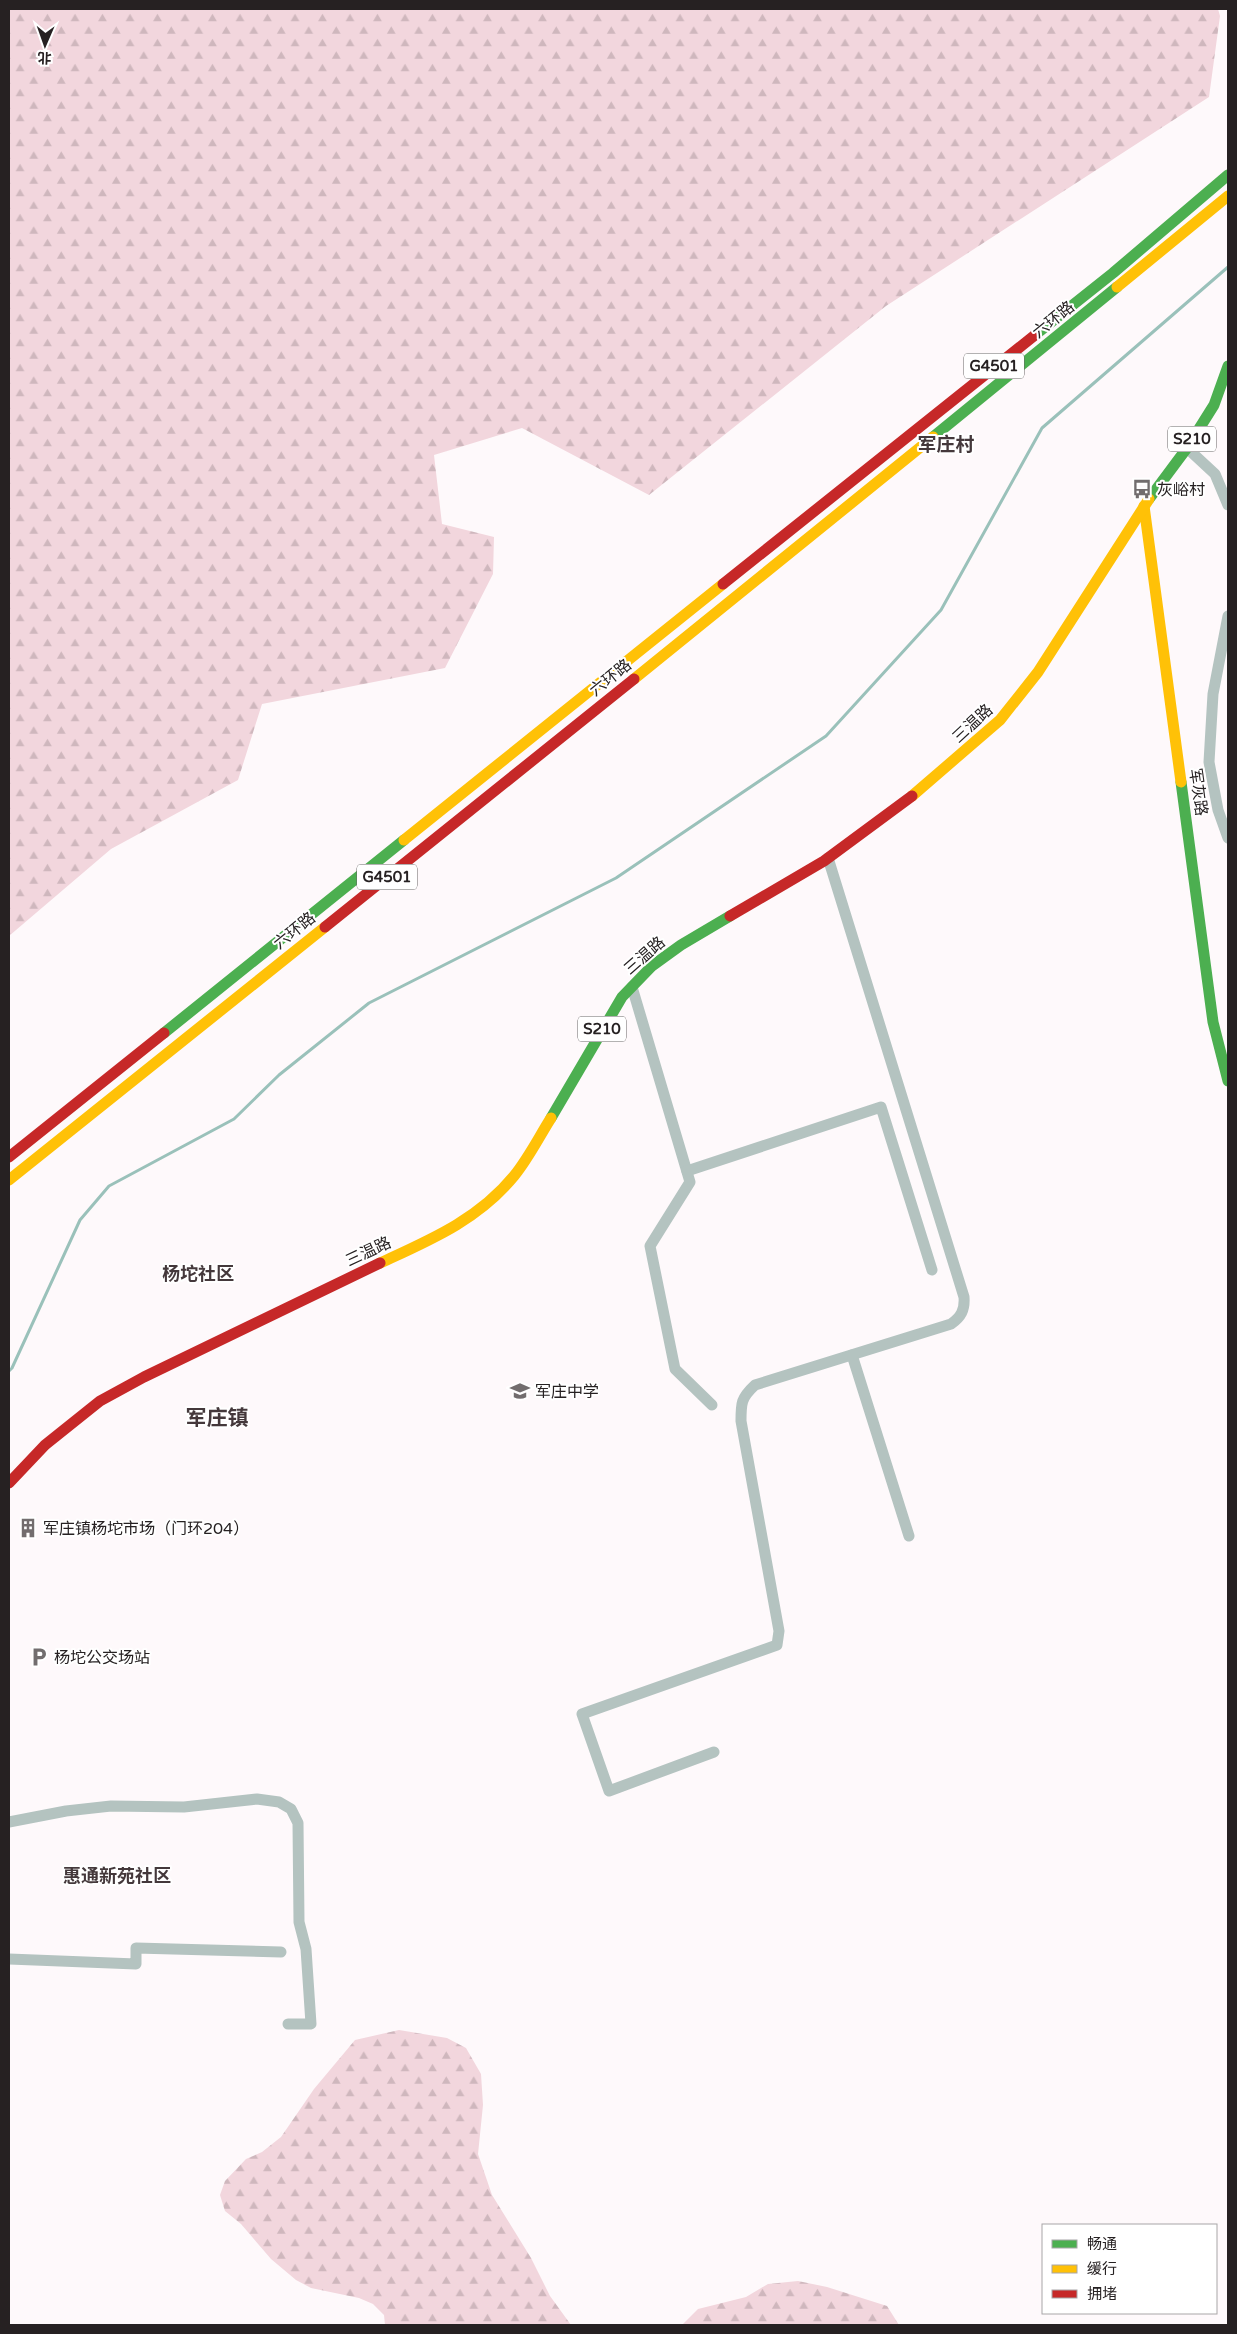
<svg xmlns="http://www.w3.org/2000/svg" width="1237" height="2334" viewBox="0 0 1237 2334" font-family="'Varela Round','Noto Sans SC',sans-serif">
<style>
.forest{fill:url(#forest-firs)}
.lines{fill:none;stroke-linecap:round;stroke-linejoin:round}
.stream{stroke:#9ac1ba;stroke-width:3}
.street{stroke:#b4c3c0;stroke-width:11}
.fast{stroke:#4caf50;stroke-width:11}
.slow{stroke:#ffc107;stroke-width:11}
.jam{stroke:#c62828;stroke-width:11}
.labels{text-anchor:middle;stroke-width:4;stroke-linejoin:round;paint-order:stroke}
.shield{fill:#fff;stroke:#676464;stroke-width:1}
.shield-label{font-size:15px;font-weight:bold;fill:#262122}
.street-label{font-size:16px;fill:#262122;stroke:#fff}
.poi-label{font-size:16px;fill:#262122;stroke:#fff;text-anchor:start}
.neighbourhood-label{font-size:18px;font-weight:bold;fill:#44383b;stroke:#fff}
.quarter-label{font-size:19px;font-weight:bold;fill:#44383b;stroke:#fff}
.district-label{font-size:21px;font-weight:bold;fill:#44383b;stroke:#fff}
</style>
<defs>
<pattern id="forest-firs" width="22" height="20" patternUnits="userSpaceOnUse" patternTransform="scale(1.25)"><rect width="22" height="20" fill="#f2d6dd"/><path d="M5 1l3.5 6h-7zM16 11l3.5 6h-7z" fill="#cfb7bd"/></pattern>
</defs>
<rect width="100%" height="100%" fill="#fef9fb"/>
<g class="forest">
<path d="M9,9h1209l2,7 -11,81 -323,209 -237,189 -127,-67 -88,27 8,69 52,13 -1,37 -48,94 -183,36 -24,76 -127,69 -102,87z"/>
<path d="M399,2030l48,8 19,10 15,26 2,31 -5,49 14,41 39,63 19,38 21,29h-186l-1,-10 -11,-11 -14,-6 -48,-10 -15,-8 -25,-21 -30,-35 -16,-13 -5,-16 5,-14 21,-22 16,-7 19,-15 33,-48 41,-49z"/>
<path d="M798,2281l29,6 60,19 12,19h-217l16,-16 48,-12 22,-13z"/>
</g>
<g class="lines">
<path class="stream" d="M9,1371l3,-3 68,-148 29,-34 125,-67 45,-44 90,-72 247,-125 210,-142 115,-126 101,-182 186,-161"/>
<g class="street">
<path d="M1187,448l28,26 13,31"/>
<path d="M1228,616l-15,78 -4,68 9,48 10,28"/>
<path d="M632,987l58,195 -40,64 25,123 37,36"/>
<path d="M687,1171l194,-64 51,163"/>
<path d="M852,1355l57,181"/>
<path d="M714,1752l-105,39 -27,-77 195,-69 2,-14 -38,-210c0,-18 0,-23 14,-36l196,-61c10,-7 14,-14 13,-27l-136,-439"/>
<path d="M9,1822l57,-11 45,-5 73,1 73,-8 22,3 12,7 7,14 1,99 7,27 5,75h-23"/>
<path d="M9,1959l127,5v-16l145,4"/>
</g>
<g class="fast">
<path d="M1035,335l78,-62 115,-98"/>
<path d="M933,437l184,-150"/>
<path d="M1149,499l38,-51 27,-43 14,-39"/>
<path d="M1181,782l32,240 15,59"/>
<path d="M164,1033l240,-193"/>
<path d="M551,1118l71,-121 30,-31 29,-21 49,-29"/>
</g>
<g class="slow">
<path d="M1117,287l111,-91"/>
<path d="M1144,506l37,276"/>
<path d="M634,679l299,-242"/>
<path d="M912,796l88,-76 38,-48 111,-173"/>
<path d="M404,840l319,-256"/>
<path d="M9,1180l316,-253"/>
<path d="M380,1263c50,-23 98,-43 134,-87 14,-17 25,-39 37,-58"/>
</g>
<g class="jam">
<path d="M723,584l312,-249"/>
<path d="M730,916l94,-55 88,-65"/>
<path d="M325,927l309,-248"/>
<path d="M9,1157l155,-124"/>
<path d="M9,1483l36,-38 55,-44 44,-24 236,-114"/>
</g>
</g>
<defs>
<symbol id="bus-bare" viewBox="-9 -9 18 18"><path d="M-5-6H5V4H4V6H2V4H-2V6H-4V4H-5ZM-3.5-4V0h7V-4ZM-3.5 1.2v1.5H-2V1.2ZM2 1.2v1.5H3.5V1.2Z" fill="#726d6e" stroke="#fff" stroke-width="2.5" paint-order="stroke"/></symbol>
<symbol id="school-bare" viewBox="-9 -9 18 18"><path d="M0-5L7-2L0 1L-7-2ZM-4 1L0 2.5L4 1V4Q0 6-4 4Z" fill="#726d6e" stroke="#fff" stroke-width="2.5" paint-order="stroke"/></symbol>
<symbol id="building-bare" viewBox="-9 -9 18 18"><path d="M-4-6H4V6H1V3H-1V6H-4ZM-2.5-4.3h1.7v1.8h-1.7ZM.8-4.3h1.7v1.8H.8ZM-2.5-1h1.7V.8h-1.7ZM.8-1h1.7V.8H.8Z" fill="#726d6e" stroke="#fff" stroke-width="2.5" paint-order="stroke"/></symbol>
<symbol id="parking-bare" viewBox="-9 -9 18 18"><path d="M-3.5-5.5H1a3.5 3.5 0 0 1 0 7H-1V5.5H-3.5ZM-1-3.4V-.6H.8a1.4 1.4 0 0 0 0-2.8Z" fill="#726d6e" stroke="#fff" stroke-width="2.5" paint-order="stroke"/></symbol>
</defs>
<g fill-rule="evenodd">
<use href="#bus-bare" x="1128" y="475" width="28" height="28"/>
<use href="#school-bare" x="506" y="1377" width="28" height="28"/>
<use href="#building-bare" x="14" y="1514" width="28" height="28"/>
<use href="#parking-bare" x="25" y="1643" width="28" height="28"/>
</g>
<g class="labels">
<g class="shield">
<rect x="964" y="353.5" width="60" height="25" rx="4"/>
<rect x="1168" y="426.5" width="48" height="25" rx="4"/>
<rect x="357" y="864.5" width="60" height="25" rx="4"/>
<rect x="578" y="1016.5" width="48" height="25" rx="4"/>
</g>
<g class="shield-label">
<text x="994" y="371">G4501</text>
<text x="1192" y="444">S210</text>
<text x="387" y="882">G4501</text>
<text x="602" y="1034">S210</text>
</g>
<g class="street-label">
<text transform="translate(1053 319) rotate(-39)" y="6">六环路</text>
<text transform="translate(610 677) rotate(-39)" y="6">六环路</text>
<text transform="translate(972 723) rotate(-43)" y="6">三温路</text>
<text transform="translate(1199 792) rotate(82)" y="6">军灰路</text>
<text transform="translate(294 930) rotate(-39)" y="6">六环路</text>
<text transform="translate(644 955) rotate(-41)" y="6">三温路</text>
<text transform="translate(368 1251) rotate(-25)" y="6">三温路</text>
</g>
<g class="poi-label">
<text x="1157" y="495">灰峪村</text>
<text x="535" y="1397">军庄中学</text>
<text x="43" y="1534">军庄镇杨坨市场（门环204）</text>
<text x="54" y="1663">杨坨公交场站</text>
</g>
<g class="neighbourhood-label">
<text x="198" y="1280">杨坨社区</text>
<text x="117" y="1882">惠通新苑社区</text>
</g>
<g class="quarter-label">
<text x="946" y="451">军庄村</text>
</g>
<g class="district-label">
<text x="217" y="1425">军庄镇</text>
</g>
</g>
<rect width="1237" height="2334" fill="none" stroke="#262122" stroke-width="20"/>
<rect x="1042" y="2224" width="175" height="90" fill="#ffffff" stroke="#a8a6a7"/>
<rect x="1052" y="2240" width="25" height="8" fill="#4caf50" stroke="#a8a6a7"/>
<text x="1087" y="2249" font-size="15" fill="#262122">畅通</text>
<rect x="1052" y="2265" width="25" height="8" fill="#ffc107" stroke="#a8a6a7"/>
<text x="1087" y="2274" font-size="15" fill="#262122">缓行</text>
<rect x="1052" y="2290" width="25" height="8" fill="#c62828" stroke="#a8a6a7"/>
<text x="1087" y="2299" font-size="15" fill="#262122">拥堵</text>
<g transform="translate(45 45) rotate(182)" stroke="#ffffff" stroke-width="4" paint-order="stroke">
<path d="M0-4L9 19L0 12L-9 19Z" fill="#262122"/>
<text y="-8" font-size="14" font-weight="bold" text-anchor="middle" fill="#262122">北</text>
</g>
</svg>
